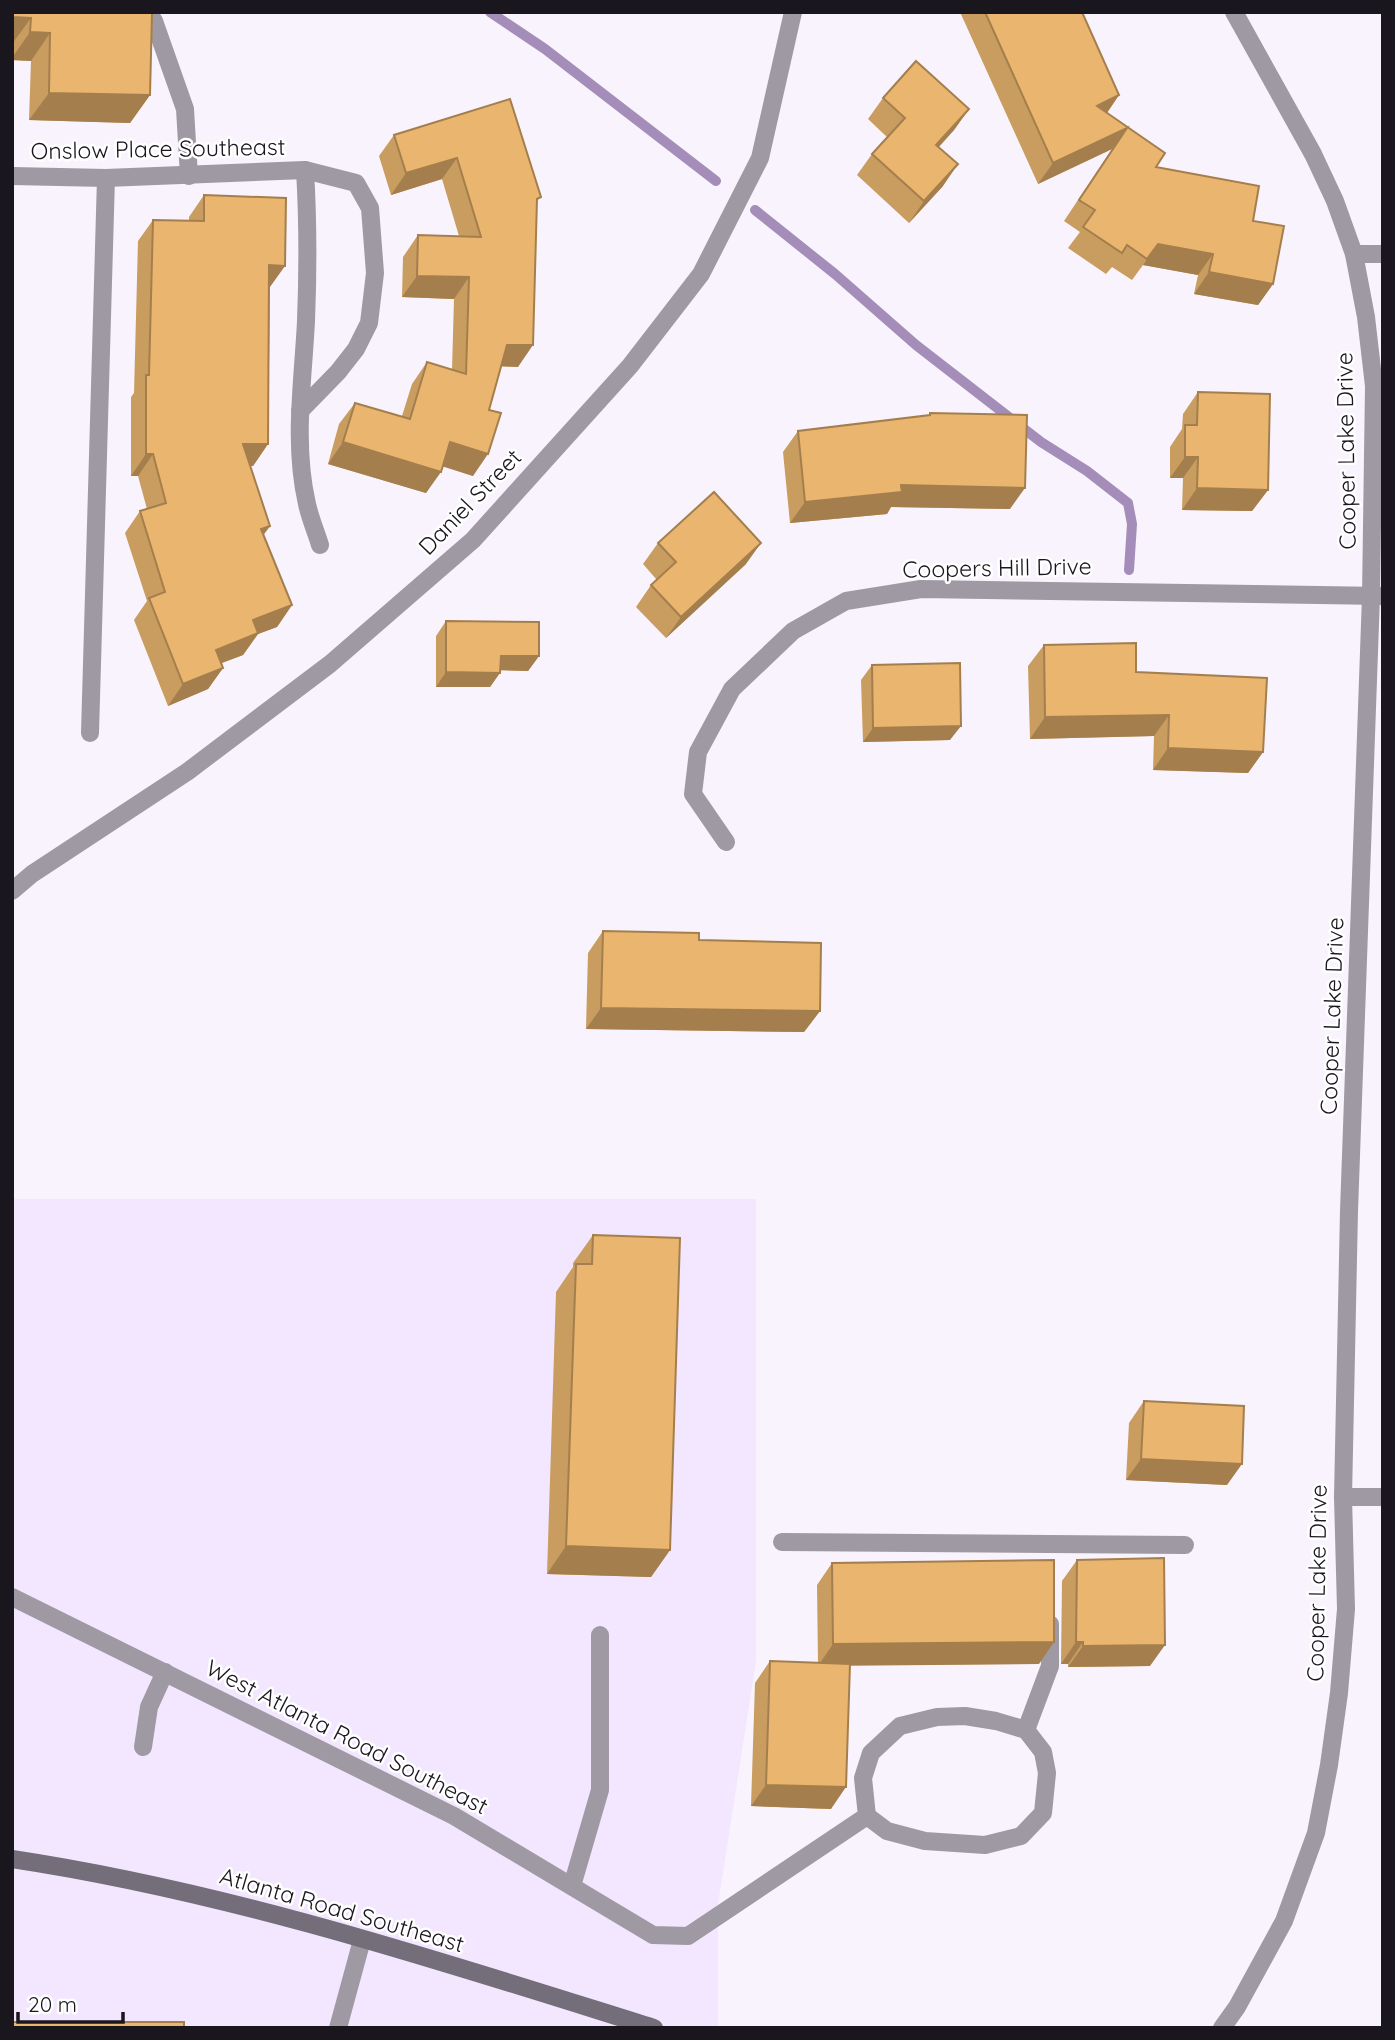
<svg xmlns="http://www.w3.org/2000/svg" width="1395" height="2040" viewBox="0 0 1395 2040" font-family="Quicksand,sans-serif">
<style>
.built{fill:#f2e7fe}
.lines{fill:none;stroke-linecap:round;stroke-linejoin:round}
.stream{stroke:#a48db8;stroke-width:10}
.service{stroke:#9e99a2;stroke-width:18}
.minor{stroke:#9e99a2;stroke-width:18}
.tertiary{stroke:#9e99a2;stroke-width:18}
.secondary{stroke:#746d7a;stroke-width:18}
.wall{fill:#c99c5f}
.shaded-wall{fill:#a47f4d}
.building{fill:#eab56e;stroke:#a47f4d;stroke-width:2}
.labels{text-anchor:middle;stroke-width:5;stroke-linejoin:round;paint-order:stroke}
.street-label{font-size:23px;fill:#1a161e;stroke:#fff}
</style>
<rect width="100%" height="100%" fill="#f8f3fc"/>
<path class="built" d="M12,1199h744v462l-38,243v124h-706z"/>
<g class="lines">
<g class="stream">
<path d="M490,12l55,37 171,132"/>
<path d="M755,210l80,64 81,71 125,97 46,29 41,32 4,21 -3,46"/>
</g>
<g class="service">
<path d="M148,12l6,9 31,88 4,67"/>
<path d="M90,733l16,-555"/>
<path d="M782,1542l403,3"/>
<path d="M1026,1730l24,-64v-42"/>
<path d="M143,1747l6,-40 16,-35"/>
<path d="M572,1886l28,-96v-155"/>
</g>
<g class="minor">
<path d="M305,170c3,51 3,101 1,151 -3,61 -13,122 1,183 3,14 9,28 13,41"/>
<path d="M12,176l94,2 199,-8 51,13 14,25 5,65 -6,50 -13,26 -18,23 -38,39"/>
<path d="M1354,254h29"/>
<path d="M726,842l-33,-48 5,-42 34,-63 61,-58 53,-30 75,-12 462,7"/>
<path d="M12,891l20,-17 155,-102 143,-108 143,-124 157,-174 71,-92 59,-116 33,-146"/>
<path d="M1343,1497h40"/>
<path d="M12,1597l442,219 199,119 35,1 179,-120 20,15 38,10 60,4 36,-9 22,-23 4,-40 -4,-21 -17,-22 -30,-9 -31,-5 -28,1 -37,9 -29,27 -8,25 4,38"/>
<path d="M338,2028l24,-88"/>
</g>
<path class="tertiary" d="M1222,2028l15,-21 47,-86 32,-88 13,-68 10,-72 7,-84 -3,-112 6,-286 22,-615 3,-210 -8,-69 -12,-63 -19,-53 -22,-47 -79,-142"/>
<path class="secondary" d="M12,1859c219,33 431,103 642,169"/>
</g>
<g class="wall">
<path d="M12,12h109l29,83 -20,28 -101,-3 2,-59 -19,-1z"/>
<path d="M960,12h122l37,83 -12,18 49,54 97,54 20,63 -15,21 -64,-11 4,-19 -55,-10 -11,15 -20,-13 -6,7 -38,-26 12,-16 -16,-11 48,-72 -74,35z"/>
<path d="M883,98l86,11 -15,21 -15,17 4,39 -34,37 -52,-48 15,-21 15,-17 -19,-18z"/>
<path d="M510,99l27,104 -19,164 -17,-1 -12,44 -16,66 -30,-10 -17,27 -98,-29 11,-40 16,-21 47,13 10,-32 15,-22 25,8 2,-71 -52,-2 1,-40 15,-22 41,1 -17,-57 -51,16 -12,-39 15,-21z"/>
<path d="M204,195l66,92 -2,157 -15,22h-3l20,60 -7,9 29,70 -15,22 -19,7 -15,21 -22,8 2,5 -15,21 -40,17 -34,-86 13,-19 -22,-68 15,-22 7,-2 -9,-33h-7v-79l3,-4 4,-152 15,-21 36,1v-4z"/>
<path d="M1198,392l70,98 -16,21 -70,-1 1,-32h-13v-31l12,-18 1,-15z"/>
<path d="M930,413l80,96 -119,-2 -4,7 -97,9 -7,-71 15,-21 131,-15z"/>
<path d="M658,543l88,21 -80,74 -30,-31 15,-22 6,-5 -14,-16z"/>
<path d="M446,621l93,35 -11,15 -27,-1 -11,17h-54v-51z"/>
<path d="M1044,645l92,27 127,80 -15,21 -95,-3 1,-34 -124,3 -2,-73z"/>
<path d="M872,665l78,75 -87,2 -2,-62z"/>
<path d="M603,931l96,9 121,71 -16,21 -218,-3 2,-76z"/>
<path d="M593,1235l77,315 -19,27 -104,-3 9,-282 17,-25v-4z"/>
<path d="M1144,1401l83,84 -101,-5 3,-57z"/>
<path d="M1077,1560l73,106 -82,1v-3h-7l1,-83z"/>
<path d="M832,1563l207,101 -189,1 -19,144 -80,-3 4,-123 15,-22 48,2 -1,-78z"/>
</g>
<g class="shaded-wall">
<path d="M12,17l19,1 -19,26z"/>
<path d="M30,32l20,1 -19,28 -19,-1v-2z"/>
<path d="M49,93l101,2 -20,28 -101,-3z"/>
<path d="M1119,95l-15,22 -7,-11z"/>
<path d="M969,109l-15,21 -33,36 15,-21z"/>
<path d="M1127,128l-15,21 -74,35 15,-21z"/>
<path d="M457,158l-15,21 -51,16 15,-22z"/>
<path d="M958,164l-15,22 -34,37 15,-22z"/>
<path d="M1158,244l55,10 -15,21 -55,-10z"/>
<path d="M269,265l16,1 -15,21h-16z"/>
<path d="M1209,272l64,12 -15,21 -64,-11z"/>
<path d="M417,276l52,1 -15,22 -52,-2z"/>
<path d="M507,345h26l-15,22 -26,-1z"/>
<path d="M343,442l98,30 -15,21 -98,-29z"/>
<path d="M450,442l38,12 -15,22 -38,-12z"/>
<path d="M243,444h25l-15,22h-25z"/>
<path d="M146,454h7l-15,22h-7z"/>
<path d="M1185,457h13l-15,21h-13z"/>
<path d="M901,485l124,3 -15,21 -119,-2 -4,7 -97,9 15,-21z"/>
<path d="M1197,488l71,2 -16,21 -70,-1z"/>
<path d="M270,526l-16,22 7,-19z"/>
<path d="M761,543l-15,21 -80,74 15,-21z"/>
<path d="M292,605l-15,22 -19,7 -15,21 -42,16 15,-21 37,-30z"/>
<path d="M501,656h38l-11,15 -37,-1z"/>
<path d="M223,668l-15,21 -40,17 15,-22z"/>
<path d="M446,672l54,1 -10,14h-54z"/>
<path d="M1169,715l-15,21 -124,3 15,-22z"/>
<path d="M961,726l-11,14 -87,2 10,-14z"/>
<path d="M1168,748l95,4 -15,21 -95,-3z"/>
<path d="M601,1008l219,3 -16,21 -218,-3z"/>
<path d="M1141,1459l101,5 -15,21 -101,-5z"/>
<path d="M566,1546l104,4 -19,27 -104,-3z"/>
<path d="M1054,1642l-15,22 -221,2 15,-22z"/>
<path d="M1076,1642h7l-15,22h-7z"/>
<path d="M1165,1645l-15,21 -82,1 15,-21z"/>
<path d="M766,1785l80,2 -15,22 -80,-3z"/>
</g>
<g class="building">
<path d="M12,12l140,1 -2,82 -101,-2 1,-60 -20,-1 1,-14 -19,-1z"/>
<path d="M985,12h97l37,83 -22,11 68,47 -9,14 103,19 -6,35 31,5 -11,58 -64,-12 4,-18 -55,-10 -11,15 -20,-14 -5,8 -39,-26 12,-17 -16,-10 48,-72 -74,35z"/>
<path d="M916,61l53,48 -33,36 22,19 -34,37 -52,-47 33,-36 -22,-20z"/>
<path d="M510,99l31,98 -4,2 -4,146h-26l-18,65 12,3 -13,41 -38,-12 -9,30 -98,-30 12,-39 55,16 17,-57 39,12 3,-97 -52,-1 1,-41 63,2 -24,-79 -51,15 -12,-38z"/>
<path d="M204,195l82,3 -1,68 -16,-1 -1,179h-25l27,82 -9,3 31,76 -39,15 5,13 -42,17 7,18 -40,16 -34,-86 16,-6 -25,-81 26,-8 -13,-49h-7v-79h3l4,-155 51,1z"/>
<path d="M1198,392l72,2 -2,96 -71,-2 1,-31h-13v-32h12z"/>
<path d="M930,413l97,2 -2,73 -124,-3 1,7 -97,10 -7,-71 132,-16z"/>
<path d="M714,492l47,51 -80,74 -30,-32 25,-23 -18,-19z"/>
<path d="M446,621l93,1v34h-38l-1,17 -54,-1z"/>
<path d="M1136,643v29l131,6 -4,74 -95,-4 1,-33 -124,2 -1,-72z"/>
<path d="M960,663l1,63 -88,2 -1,-63z"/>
<path d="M603,931l96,2v7l122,3 -1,68 -219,-3z"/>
<path d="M593,1235l87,3 -10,312 -104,-4 10,-282h16z"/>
<path d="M1144,1401l100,5 -2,58 -101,-5z"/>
<path d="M1164,1558l1,87 -82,1v-4h-7l1,-82z"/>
<path d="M1054,1560v82l-221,2 -1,-81z"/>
<path d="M770,1661l80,3 -4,123 -80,-2z"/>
<rect x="12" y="2022" width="172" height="6"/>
</g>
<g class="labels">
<g class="street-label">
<text transform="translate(158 149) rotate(-1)" y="8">Onslow Place Southeast</text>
<text transform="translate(1346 451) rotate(-91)" y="8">Cooper Lake Drive</text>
<text transform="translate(470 502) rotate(-46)" y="8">Daniel Street</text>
<text transform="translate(997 568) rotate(-1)" y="8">Coopers Hill Drive</text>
<text transform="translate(1332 1016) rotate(-88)" y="8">Cooper Lake Drive</text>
<text transform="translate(1317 1583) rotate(-89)" y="8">Cooper Lake Drive</text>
<text transform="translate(347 1737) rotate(27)" y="8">West Atlanta Road Southeast</text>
<text transform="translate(342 1910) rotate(16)" y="8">Atlanta Road Southeast</text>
</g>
</g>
<rect width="1395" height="2040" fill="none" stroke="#1a161e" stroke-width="28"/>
<path d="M18 2012v10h105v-10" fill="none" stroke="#1a161e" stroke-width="3.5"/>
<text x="28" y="2012" font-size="21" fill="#1a161e" stroke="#ffffff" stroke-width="5" paint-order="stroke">20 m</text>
</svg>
